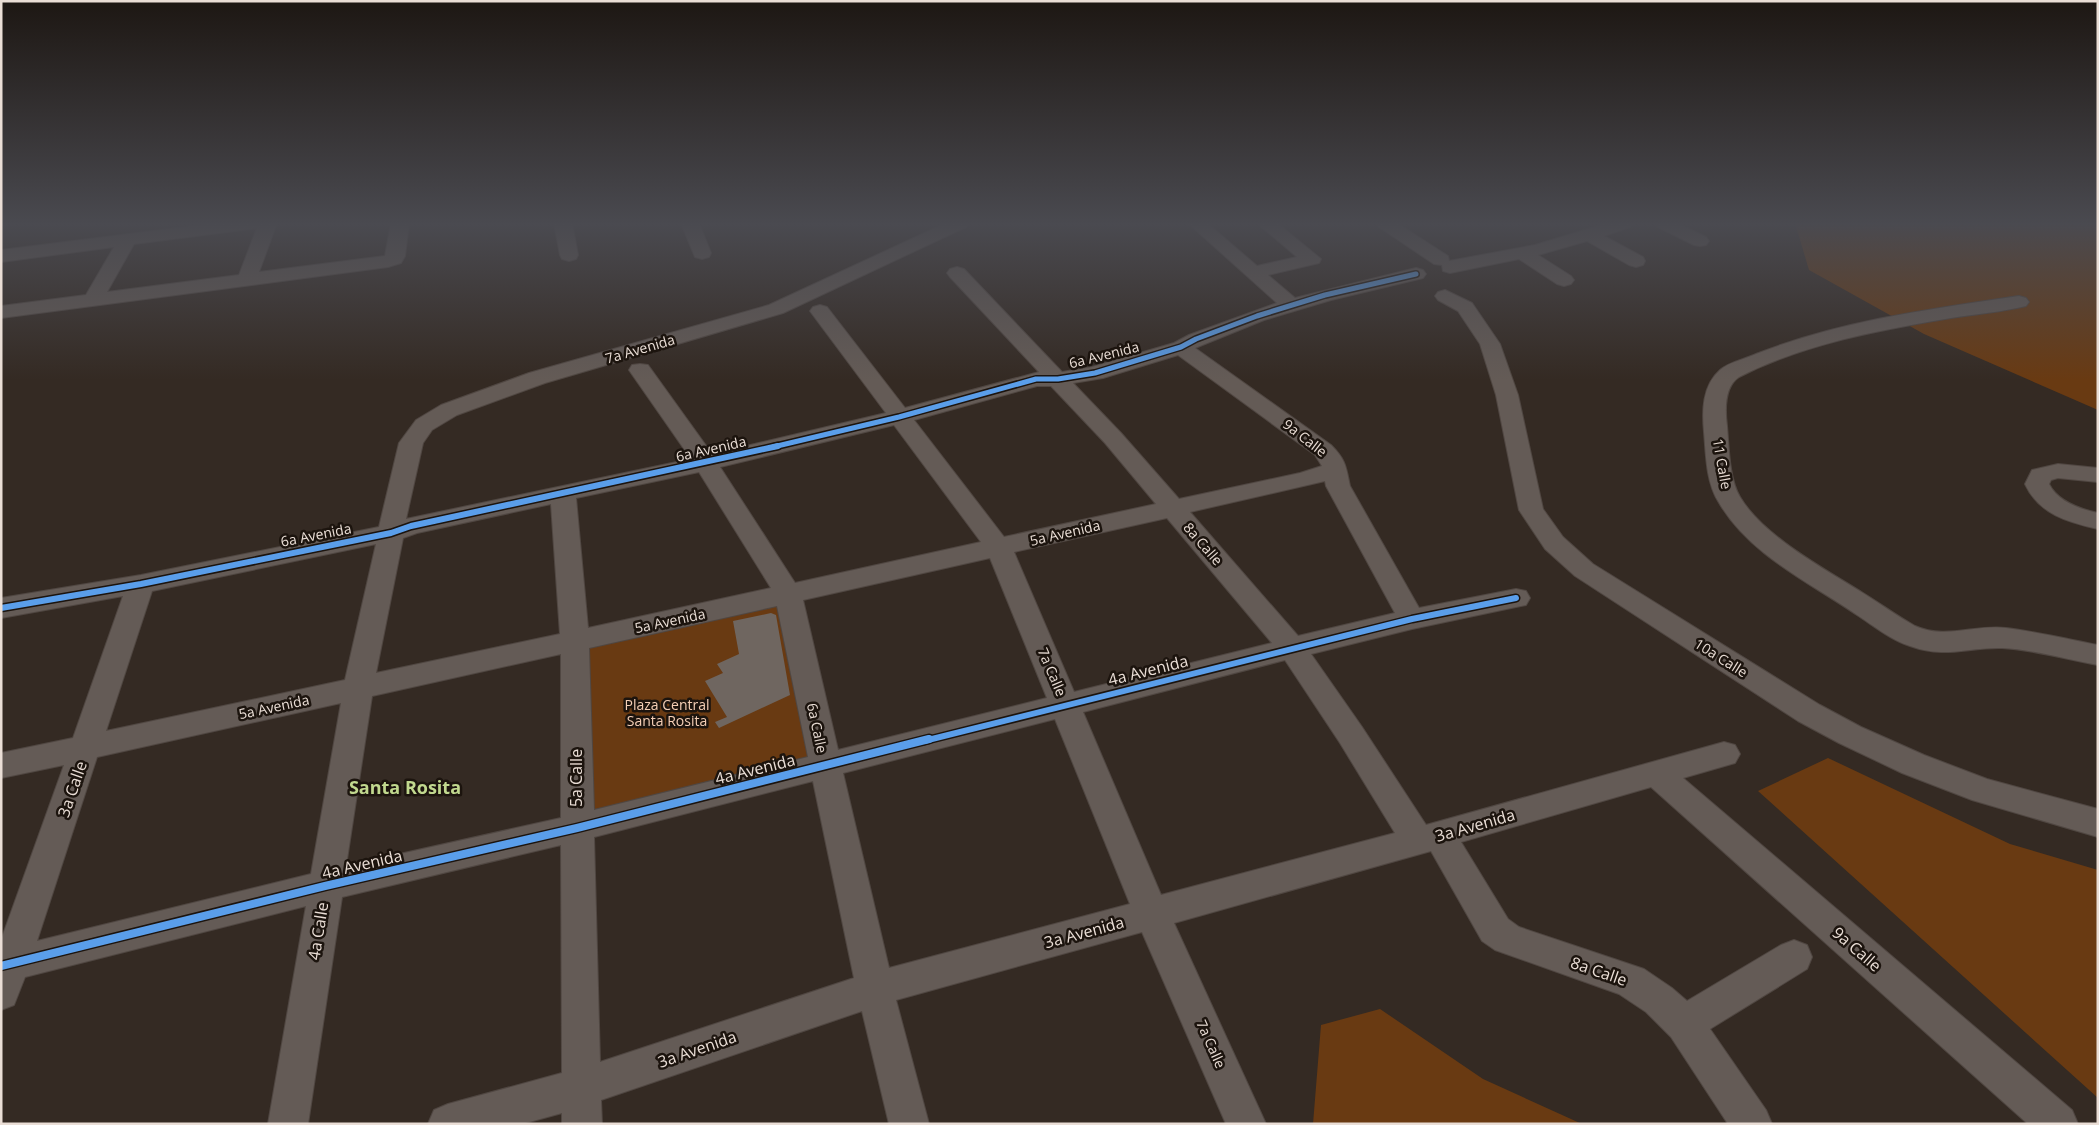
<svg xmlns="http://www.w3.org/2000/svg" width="2099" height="1125" viewBox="0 0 2099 1125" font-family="'Open Sans',sans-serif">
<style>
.green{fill:#693a12}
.building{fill:#6f6660}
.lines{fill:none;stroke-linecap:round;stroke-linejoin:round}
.minor-casing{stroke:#504742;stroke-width:2}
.minor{fill:#645b56;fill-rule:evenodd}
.cycleway-far2-casing{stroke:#1c140e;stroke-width:8}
.cycleway-far1-casing{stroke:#1c140e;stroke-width:9}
.cycleway-casing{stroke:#1c140e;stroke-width:11}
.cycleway-far2{stroke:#5a9eea;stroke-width:5}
.cycleway-far1{stroke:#5a9eea;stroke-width:6}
.cycleway{stroke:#5a9eea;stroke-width:8}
.labels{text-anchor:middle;stroke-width:5;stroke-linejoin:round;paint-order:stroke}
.street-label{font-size:14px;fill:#eaded6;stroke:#1c140e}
.park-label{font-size:14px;fill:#f5cfb6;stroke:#1c140e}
.near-street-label{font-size:16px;fill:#eaded6;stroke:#1c140e}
.near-neighbourhood-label{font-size:18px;font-weight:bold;fill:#c1d88e;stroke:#1c140e}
</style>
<rect width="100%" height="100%" fill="#342a23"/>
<g class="green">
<path d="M1795,223h303v187l-174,-76 -115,-64z"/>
<path d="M788,594l37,172 -248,62 -2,-186z"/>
<path d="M1828,758l182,86 88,26v228l-340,-307z"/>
<path d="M1380,1009l103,70 99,45h-269l8,-99z"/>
</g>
<path class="building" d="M771,613l5,2 14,80 -71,33 -4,-6 12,-5 -22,-36 18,-8 -6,-9 22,-10 -6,-33z"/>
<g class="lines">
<defs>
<g id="minor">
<path d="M217,223h60l-18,49 126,-16 6,-33h18l-4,33 -4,7 -13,4 -387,51v-12l85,-11 28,-48 -113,15v-12zM257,228l-18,47 -132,17 27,-48z"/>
<path d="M554,223h18l6,32 -2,4 -7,2 -7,-2 -2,-4z"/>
<path d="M681,223h18l12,30 -2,4 -7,2 -7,-2z"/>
<path d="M946,223h23l-3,4 -183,86 -238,70 -88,32 -25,15 -9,13 -17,76 285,-60 -62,-89 3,-5 8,-1 8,1 64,89 174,-41 -76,-102 3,-4 7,-2 7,2 78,101 134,-36 -89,-95 -3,-4 3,-4 7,-2 7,2 98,103 30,-5 82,-24 15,-8 88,-32 -89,-80h19l50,43 40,-9 -40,-34h20l44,36 -2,4 -51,12 27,23 121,-30 7,2 3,4 -3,4 -92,22 -67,20 -69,28 136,97c15,15 15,22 19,41l69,122 97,-19 10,2 4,7 -4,7 -10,2 -104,22 -101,25 51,73 64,98 298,-83 11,3 5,9 -5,9 -52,15 389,332 6,14h-50l-377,-337 -190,55 47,77 11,8 125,42 28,19 15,13 94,-56 13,-5 13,5 5,12 -5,12 -97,60 56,81 6,14h-44l-57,-87 -25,-25 -27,-18 -124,-44 -13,-9 -51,-90 -257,72 92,201h-40l-84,-192 -246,68 33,124h-40l-27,-113 -261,89 1,24h-40v-11l-40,11h-94l6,-14 14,-6 114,-31 -1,-228 -219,52 -34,227h-40l38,-218 -281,71 -11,28 -13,5v-70l63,-175 -63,13v-25l72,-15 50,-142 -122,22v-20l140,-23 238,-48 20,-84 17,-23 25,-15 88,-32 240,-68zM1178,355l137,100 7,11 -22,7 -121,26 -58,-66 -48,-50 30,-5zM1037,386h14l54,57 51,61 -152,33 -90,-117zM894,425l87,117 -186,41 -75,-116zM699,472l72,116 -183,40 -12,-130zM1325,481l1,5 69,127 -97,23 -108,-124zM551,504l9,130 -184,39 27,-135 14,-5zM1167,518l105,125 -198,49 -60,-140zM376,544l-31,136 -239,51 46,-140zM990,558l57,140 -209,52 -35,-150zM777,606l31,151 -214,53 -5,-162zM561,654v164l-215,48 26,-170zM1285,660l55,83 55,90 -234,62 -78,-183zM341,703l-30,171 -274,67 60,-184zM1055,719l75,185 -241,64 -46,-195zM813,781l41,197 -254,84 -6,-225z"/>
<path d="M1376,223h21l51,33 1,5 86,-16 73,-22h25l-3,4 -26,9 39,21 2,4 -2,4 -7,2 -7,-2 -42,-24 -49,14 33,21 3,4 -3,4 -7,2 -7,-2 -38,-25 -69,14 -7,-2 -1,-6 -8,-1 -55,-37z"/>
<path d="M1655,223h22l29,14 3,4 -3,4 -6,1 -6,-1 -36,-18z"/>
<path d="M1445,290l27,13 28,41 18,51 25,114 20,28 30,27 227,141 41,22 63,28 63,24 111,30v28l-126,-37 -70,-27 -63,-30 -41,-22 -223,-145 -30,-27 -26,-39 -23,-115 -16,-51 -22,-33 -20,-11 -3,-4 3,-4z"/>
<path d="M2019,296l7,2 3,4 -3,4c-24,6 -50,8 -75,12 -72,12 -147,26 -212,59 -15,10 -14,33 -12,49 2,22 2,52 13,71 23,39 85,72 123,96 18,11 34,23 52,33 31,14 60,-2 91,2 31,4 61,11 92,17v20c-29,-5 -68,-16 -96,-17 -35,-1 -56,11 -92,-2 -19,-6 -36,-20 -53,-31 -48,-33 -109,-61 -139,-114 -12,-20 -12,-46 -14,-69 -2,-21 -2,-46 16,-62 9,-8 25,-11 36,-16 84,-33 174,-45 263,-58z"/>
<path d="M2058,464l40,4v14l-40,-4 -7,2 -2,4c9,18 31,25 49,29v16c-31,-7 -59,-15 -73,-45l7,-14z"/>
</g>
</defs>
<use href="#minor" class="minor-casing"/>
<use href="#minor" class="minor"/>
<defs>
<path id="cycleway-far2" d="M773,447l126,-30 137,-38h22l37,-6 86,-26 15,-8 61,-23 68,-21 91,-21"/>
<g id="cycleway-far1">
<path d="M1,608l140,-24 250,-51 20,-7 367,-80"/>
<path d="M924,741l488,-122 104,-21"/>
</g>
<path id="cycleway" d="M1,966l324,-80 252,-58 352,-89"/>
</defs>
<use href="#cycleway-far2" class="cycleway-far2-casing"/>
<use href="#cycleway-far1" class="cycleway-far1-casing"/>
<use href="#cycleway" class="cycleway-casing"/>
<use href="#cycleway-far2" class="cycleway-far2"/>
<use href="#cycleway-far1" class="cycleway-far1"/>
<use href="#cycleway" class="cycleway"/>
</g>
<linearGradient id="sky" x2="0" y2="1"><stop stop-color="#1d1713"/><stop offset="0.59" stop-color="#4a4a50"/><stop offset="1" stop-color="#4a4a50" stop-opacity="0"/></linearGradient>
<rect width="2099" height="380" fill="url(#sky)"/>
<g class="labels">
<g class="street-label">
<text transform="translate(640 349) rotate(-16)" y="5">7a Avenida</text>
<text transform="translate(1104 355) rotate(-14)" y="5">6a Avenida</text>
<text transform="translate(1305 438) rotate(38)" y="5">9a Calle</text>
<text transform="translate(711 449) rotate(-13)" y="5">6a Avenida</text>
<text transform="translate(1722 464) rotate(80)" y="5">11 Calle</text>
<text transform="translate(1065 533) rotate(-13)" y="5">5a Avenida</text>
<text transform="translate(316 535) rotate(-11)" y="5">6a Avenida</text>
<text transform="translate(1203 544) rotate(49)" y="5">8a Calle</text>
<text transform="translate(670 621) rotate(-12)" y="5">5a Avenida</text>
<text transform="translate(1721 658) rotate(32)" y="5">10a Calle</text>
<text transform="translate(1052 672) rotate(67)" y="5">7a Calle</text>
<text transform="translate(274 707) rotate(-12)" y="5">5a Avenida</text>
<text transform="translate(817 728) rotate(78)" y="5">6a Calle</text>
<text transform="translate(1211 1044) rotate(66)" y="5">7a Calle</text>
</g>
<g class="park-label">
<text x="667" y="710">Plaza Central<tspan x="667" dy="16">Santa Rosita</tspan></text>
</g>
<g class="near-street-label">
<text transform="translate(1148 670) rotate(-14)" y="6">4a Avenida</text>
<text transform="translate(755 769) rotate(-14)" y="6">4a Avenida</text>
<text transform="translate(576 778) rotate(-90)" y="6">5a Calle</text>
<text transform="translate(72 789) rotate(-71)" y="6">3a Calle</text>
<text transform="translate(1475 825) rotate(-16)" y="6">3a Avenida</text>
<text transform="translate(362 864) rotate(-13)" y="6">4a Avenida</text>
<text transform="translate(318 931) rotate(-81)" y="6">4a Calle</text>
<text transform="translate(1084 932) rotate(-15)" y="6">3a Avenida</text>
<text transform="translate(1857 949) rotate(41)" y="6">9a Calle</text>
<text transform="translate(1599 971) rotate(19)" y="6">8a Calle</text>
<text transform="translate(697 1049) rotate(-19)" y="6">3a Avenida</text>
</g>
<g class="near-neighbourhood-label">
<text x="405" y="794">Santa Rosita</text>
</g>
</g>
<rect width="2099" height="1125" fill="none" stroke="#eaded6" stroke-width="5"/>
</svg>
